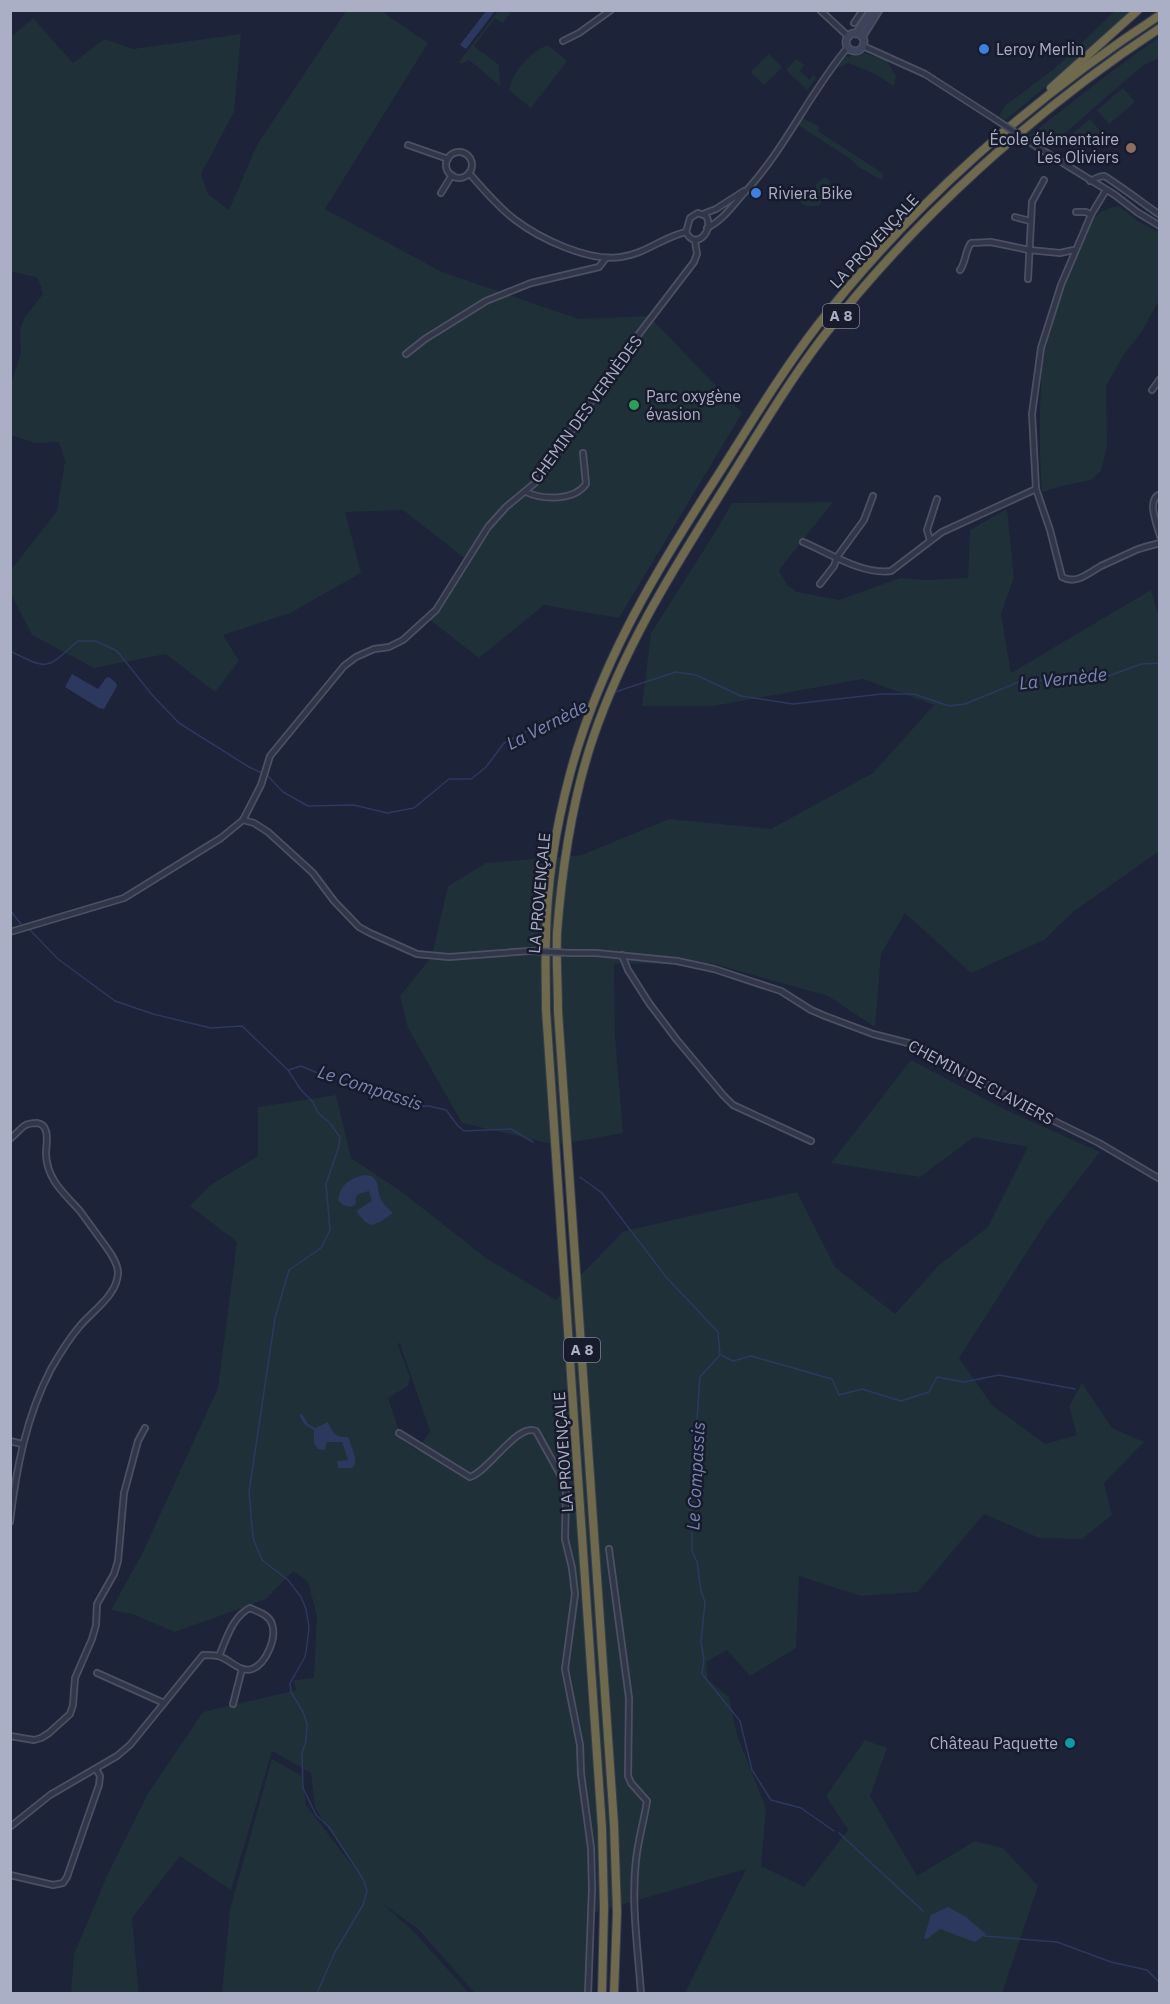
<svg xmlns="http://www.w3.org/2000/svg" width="1170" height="2004" viewBox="0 0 1170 2004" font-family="'IBM Plex Sans',sans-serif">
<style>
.green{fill:#1f3039;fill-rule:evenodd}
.water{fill:#2d385e}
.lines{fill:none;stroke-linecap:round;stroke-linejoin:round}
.stream{stroke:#2d385e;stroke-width:1.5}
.street-casing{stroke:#4c5063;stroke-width:8}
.secondary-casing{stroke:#4c5063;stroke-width:9}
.highway-casing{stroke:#393d4f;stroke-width:10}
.street{stroke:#313648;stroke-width:4.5}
.secondary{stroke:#3e435b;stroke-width:6}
.highway{stroke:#6f694d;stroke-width:8}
.street-bridge-casing{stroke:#4c5063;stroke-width:8;stroke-linecap:butt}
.street-bridge{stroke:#313648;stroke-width:4.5}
.shop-dot{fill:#3f7fe0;stroke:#171b2c;stroke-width:2}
.education-dot{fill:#8d6e63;stroke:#171b2c;stroke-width:2}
.leisure-dot{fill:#2e9e5b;stroke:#171b2c;stroke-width:2}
.culture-dot{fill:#0f9aa8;stroke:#171b2c;stroke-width:2}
.labels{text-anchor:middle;stroke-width:5;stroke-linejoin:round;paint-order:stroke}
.shield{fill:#171b2c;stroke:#7e8397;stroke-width:1.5}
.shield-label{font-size:15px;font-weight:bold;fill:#aaafc5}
.poi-label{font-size:16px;fill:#aaafc5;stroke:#171b2c;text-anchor:start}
.street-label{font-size:16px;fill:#aaafc5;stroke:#171b2c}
.water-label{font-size:18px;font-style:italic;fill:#7885b5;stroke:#171b2c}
</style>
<rect width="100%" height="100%" fill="#1d2338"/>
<g class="green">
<path d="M346,11h35l47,32 -103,166 117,63 137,47 70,-3 93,97 -123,205 -75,-13 -65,53 -50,-39 38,-59 -64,-50 -58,2 16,61 -71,40 -67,22 16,26 -24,31 -49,-38 -72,14 -62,-33 -21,-41v-24l46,-59 8,-50 -6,-19 -24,1 -24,-8v-51l10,-31 -1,-24 5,-12 18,-23 -5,-16 -27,-7 -1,-233 23,-20 40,45 31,-24 29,10 108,-15 -7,78 -33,62 7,20 21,16 28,-65z"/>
<path d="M498,11h14l-9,12 -8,-5 -21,28 25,19 1,21 -31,-26 -8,4 -2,-2z"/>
<path d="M1115,11h19l-64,56 -65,53 -6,-4 7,-11 48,-36z"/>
<path d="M1159,37v21l-17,8 -94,82 -19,-12 75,-59z"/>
<path d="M548,45l19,16 -36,47 -22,-18c2,-17 23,-40 39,-45z"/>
<path d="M864,53l22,7 10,16 -2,10 -21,-13 -25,-10 -11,5 9,-11z"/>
<path d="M769,54l13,13 -18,18 -13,-13z"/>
<path d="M796,59l8,6 -4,6 9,9 4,-5 3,3 -9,12 -21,-20z"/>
<path d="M1123,88l12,14 -26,22 -12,-14z"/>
<path d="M802,118l18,9 -2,4 66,43 -3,6 -21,-12 -11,-10 -51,-33z"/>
<path d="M1090,119l12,14 -23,21 -13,-15z"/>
<path d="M825,177l6,5 -12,24h-13l-19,-14 14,6h15v-14z"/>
<path d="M1119,206l20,16 20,10v68l-17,31 -19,25 -17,30 1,61 -6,24 -10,9 -29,6 -20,6c-3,-41 -3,-82 0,-123 3,-30 35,-142 59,-157 5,-3 12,-5 18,-6z"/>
<path d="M833,502l-54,68 9,16 9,6 42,8 61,-22 27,2 41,-2 2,-48 37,-21 7,68 -13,37 10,59 140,-83 9,31 -1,230 -86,61 -29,28 -73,33 -66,-60 -24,41 -6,73 -47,-31 -117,-33 -97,1 1,72 8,97 -67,12 -94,-22 -54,-95 -8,-32 32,-40 16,-70 38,-23 96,-8 87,-36 102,10 102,-56 61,-68 -71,-26 -150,27h-71l9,-73 63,-99 18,-31z"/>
<path d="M911,1060l93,49 96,43 -52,67 -89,139 33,47 53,39 32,-9 -8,-29 13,-23 30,45 32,14 -40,41 8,32 -30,24 -43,-1 -55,-24 -66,78 -57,4 -62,-20 -3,72 -46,28 -23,-26 -21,12 2,18 21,17 8,38 29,73 -5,58 43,21 44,-57 -22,-34 39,-56 22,8 -17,48 47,80 58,-35 28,7 35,38 -36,107h-317l61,-124 -153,44 1,26 -4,54h-115l-57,-64 -35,-25 31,28 55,61h-247l8,-84 42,-150 30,17 4,29 55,72 -46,-69 -4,-35 -39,-22 -41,139 -51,-34 -48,62 7,75 -68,1 3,-40 33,-78 40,-81 56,-83 93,-22 -2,-10 20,-2 3,-62 -9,-34 -15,-11 -27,28 -91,33 -43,-18 -21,-4 31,-56 76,-166 19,-146 -47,-36 19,-20 49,-30v-49l78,-12 15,63 51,34 84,66 70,42 68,-69 173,-39 38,75 60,47 44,-49 49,-38 40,-80 -54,-10 -54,40 -89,-14zM397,1343l3,1 30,87 -13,19 -15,-10 -14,-42 20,-12 2,-9z"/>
</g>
<g class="water">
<path d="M486,11h9l-29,38 -6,-4z"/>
<path d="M72,674l26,15 8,-11 3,-1 7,6 1,3 -13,23 -5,-1 -34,-21z"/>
<path d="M364,1175l8,1c7,7 5,9 7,18 1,8 9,14 14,19l-13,9 -9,3 -6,-3 -9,-11 16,-10 -3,-10 -11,3 -3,5 1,5 -6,3 -7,-2 -5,-5c3,-16 11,-21 26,-25z"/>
<path d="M302,1414l6,10 7,4 13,-6c4,10 7,16 19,15l2,2 6,18v7l-3,4h-14l-1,-7 11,-1 -6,-18h-15l-2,8 -7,-1 -4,-6v-13l-9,-5 -6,-10z"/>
<path d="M948,1907l18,10 20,17 -11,8 -35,-13 -13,10 -3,-1 7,-23z"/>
</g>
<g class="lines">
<g class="stream">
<path d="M10,651c40,20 36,18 68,-10h18l21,10 36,45 26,27 70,44 13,6"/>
<path d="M615,692l61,-20 20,3 45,21 52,8 89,-10h32l35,12 16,-2 56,-23 82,-3 38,-14 19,-1"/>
<path d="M267,775l16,17 25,14 46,-1 33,8 27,-5 35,-29h22l15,-12 18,-24 41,-21 46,-20"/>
<path d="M10,910l11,14"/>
<path d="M28,928l30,31 57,42 38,13 58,14 31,-2 46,44 13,20 12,12 5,11 11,9 11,15 -1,9 -13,38 4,46 -9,18 -32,22 -14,48 -26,174 4,46 6,15 3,7 26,20 13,17 5,12 3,18 -2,18 -2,12 -15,26 1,9 12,20 4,12 -1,17 -4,12 1,35 13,27 13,12 34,52 4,12 -4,14 -28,47 -17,39"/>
<path d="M289,1070l12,-4 19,8 38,7 18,11 39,14h14l17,4 12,16 6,5 47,-2 22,13"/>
<path d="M580,1177l22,16 65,85 51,54 2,23 -20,22 -3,42 1,48 -6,34v50l5,11 4,29 4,11 -4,40 3,17 -2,15 38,47 12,49 19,30 30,8 33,23"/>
<path d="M721,1355l12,6 18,-5 81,23 7,16 23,-6 39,12 28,-9 8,-15 27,5 35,-7 76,14"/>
<path d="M839,1833l84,78"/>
<path d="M984,1936l73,6 54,20 36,8 13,13"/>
</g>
<defs>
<g id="street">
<path d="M820,10l29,27"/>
<path d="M854,23l9,-13"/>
<path d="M563,41l16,-8 32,-23"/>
<path d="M863,46l62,28 70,45"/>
<path d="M408,145l40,14"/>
<path d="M1037,147l78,48 22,17 23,14"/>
<circle cx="459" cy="165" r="13"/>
<path d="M469,173c14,16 28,33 45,46 26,20 75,43 107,38 24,-3 42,-20 65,-25"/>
<path d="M1090,181c5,-2 9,-5 14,-5 4,1 47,33 56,39"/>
<path d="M1106,190l-15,25 -30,70 -20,63 -9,66 4,75 14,41 12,47c14,8 27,-4 39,-11 11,-5 24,-11 35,-16 8,-3 16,-5 24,-7"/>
<path d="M441,193l11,-18"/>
<path d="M1076,212h10l5,3"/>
<path d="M698,213l8,3c9,13 -10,36 -20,16l4,-14z"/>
<path d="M703,214l13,-5 28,-18"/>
<path d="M1015,217l15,4"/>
<path d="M707,228c17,-8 27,-25 40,-38 39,-43 63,-98 101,-143"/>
<path d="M960,270c6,-8 5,-19 11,-27l20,-1 38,8 31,3 14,-3"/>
<path d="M1028,279l4,-77 12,-22"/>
<path d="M406,354l19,-15 61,-38 45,-18 68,-16 7,-9"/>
<path d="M1152,390l8,-11"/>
<path d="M526,492c17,8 48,9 60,-8l-3,-31"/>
<path d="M1160,494c-14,6 -3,30 0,42"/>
<path d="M930,540l-3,-10 10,-31"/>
<path d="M803,542c26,11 60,33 88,29l51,-39 94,-43"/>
<path d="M820,584l14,-18 3,-9 27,-37 9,-24"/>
<path d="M243,820l11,3 14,9 45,41 21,28 25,26 11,6 47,21 32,3 80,-6"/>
<path d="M10,932l114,-34 97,-60 22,-18 18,-35 9,-29 74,-90 12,-9 18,-8 15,-2 14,-7 33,-30 52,-83 18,-20 30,-25 14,-19 69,-103 75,-98 3,-8 -2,-13"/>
<path d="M571,953h25l81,8 37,8 67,22 30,19 14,6 48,18 43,11 116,65 67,33 61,36"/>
<path d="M622,955l6,15 21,33 28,37 46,55 10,10 78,36"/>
<path d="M10,1139c5,-4 9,-9 14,-13 3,-2 8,-3 13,-3 14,2 9,21 9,31 1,26 18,39 34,57 8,11 16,22 24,33 6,8 14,19 14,29 -1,23 -26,38 -39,54 -11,13 -20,28 -28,42 -25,48 -35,100 -41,153"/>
<path d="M399,1433l71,44c19,-6 48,-55 66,-46l25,45 5,16 -1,47 7,29 3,26 -10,75 15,76 1,29 10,74 1,41 -4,105"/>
<path d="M10,1441l12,3"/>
<path d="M609,1549l20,149 -1,78 3,7 16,18c-3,20 -9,39 -11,59 -5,44 2,89 5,134"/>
<path d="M97,1673l67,30"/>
<path d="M233,1704l9,-35"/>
<path d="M10,1736l24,4 7,-2 8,-5 21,-19 3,-9 2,-27 17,-39 4,-14 1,-21 17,-30 4,-13 6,-68 14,-52 7,-13"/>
<path d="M10,1827l40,-32 67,-39 13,-11 73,-90c5,0 10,0 15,1 11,2 21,17 34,13 14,-5 25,-31 20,-45 -3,-9 -13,-12 -22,-16 -18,9 -23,30 -31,48"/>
<path d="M10,1875l43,10 10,-2 4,-6 32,-92 1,-9 -4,-7"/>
</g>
<g id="secondary">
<circle cx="855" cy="42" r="9"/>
<path d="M856,34l16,-24"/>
<path d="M862,37l17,-27"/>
</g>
<g id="highway">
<path d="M1051,88l87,-78"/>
<path d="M602,1994l2,-86 -2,-80 -56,-818c0,-24 -1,-49 0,-73 1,-55 10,-111 24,-163 28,-105 81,-195 139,-285 35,-54 68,-111 108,-163 94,-121 214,-227 343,-311"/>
<path d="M614,1994l3,-82 -3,-88 -56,-813c0,-26 -2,-52 -1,-78 5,-65 15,-133 36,-195 30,-88 76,-162 125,-240 34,-54 66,-110 105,-161 90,-117 213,-228 337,-309"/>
</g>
</defs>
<use href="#street" class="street-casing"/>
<use href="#secondary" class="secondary-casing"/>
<use href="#highway" class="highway-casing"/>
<use href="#street" class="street"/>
<use href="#secondary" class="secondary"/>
<use href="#highway" class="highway"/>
<defs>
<g id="street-bridge">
<path d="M995,119l42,28"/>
<path d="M529,951l42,2"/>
</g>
</defs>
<use href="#street-bridge" class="street-bridge-casing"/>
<use href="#street-bridge" class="street-bridge"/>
</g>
<g class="shop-dot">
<circle cx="984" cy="49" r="6"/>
<circle cx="756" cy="193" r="6"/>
</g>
<circle class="education-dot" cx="1131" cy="148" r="6"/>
<circle class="leisure-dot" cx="634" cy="405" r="6"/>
<circle class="culture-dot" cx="1070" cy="1743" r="6"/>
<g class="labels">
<g class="shield">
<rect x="823" y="304" width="36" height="24" rx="4.5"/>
<rect x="564" y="1338" width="36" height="24" rx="4.5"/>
</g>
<g class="shield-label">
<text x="841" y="321">A 8</text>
<text x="582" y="1355">A 8</text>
</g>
<g class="poi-label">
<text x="996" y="55">Leroy Merlin</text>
<text x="1119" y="145" text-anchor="end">École élémentaire<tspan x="1119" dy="18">Les Oliviers</tspan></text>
<text x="768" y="199">Riviera Bike</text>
<text x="646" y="402">Parc oxygène<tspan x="646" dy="18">évasion</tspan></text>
<text x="1058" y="1749" text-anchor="end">Château Paquette</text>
</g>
<g class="street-label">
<text transform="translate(874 241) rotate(-47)" y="6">LA PROVENÇALE</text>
<text transform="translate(586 409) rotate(-54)" y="6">CHEMIN DES VERNÈDES</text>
<text transform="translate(539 893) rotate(-85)" y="6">LA PROVENÇALE</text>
<text transform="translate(981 1082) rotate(28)" y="6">CHEMIN DE CLAVIERS</text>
<text transform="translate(563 1452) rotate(-94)" y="6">LA PROVENÇALE</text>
</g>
<g class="water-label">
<text transform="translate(1063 679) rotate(-6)" y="6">La Vernède</text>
<text transform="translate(547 725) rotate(-27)" y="6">La Vernède</text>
<text transform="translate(370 1088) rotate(18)" y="6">Le Compassis</text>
<text transform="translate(696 1476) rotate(-87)" y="6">Le Compassis</text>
</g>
</g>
<rect width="1170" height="2004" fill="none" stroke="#aaafc5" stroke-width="24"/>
</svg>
